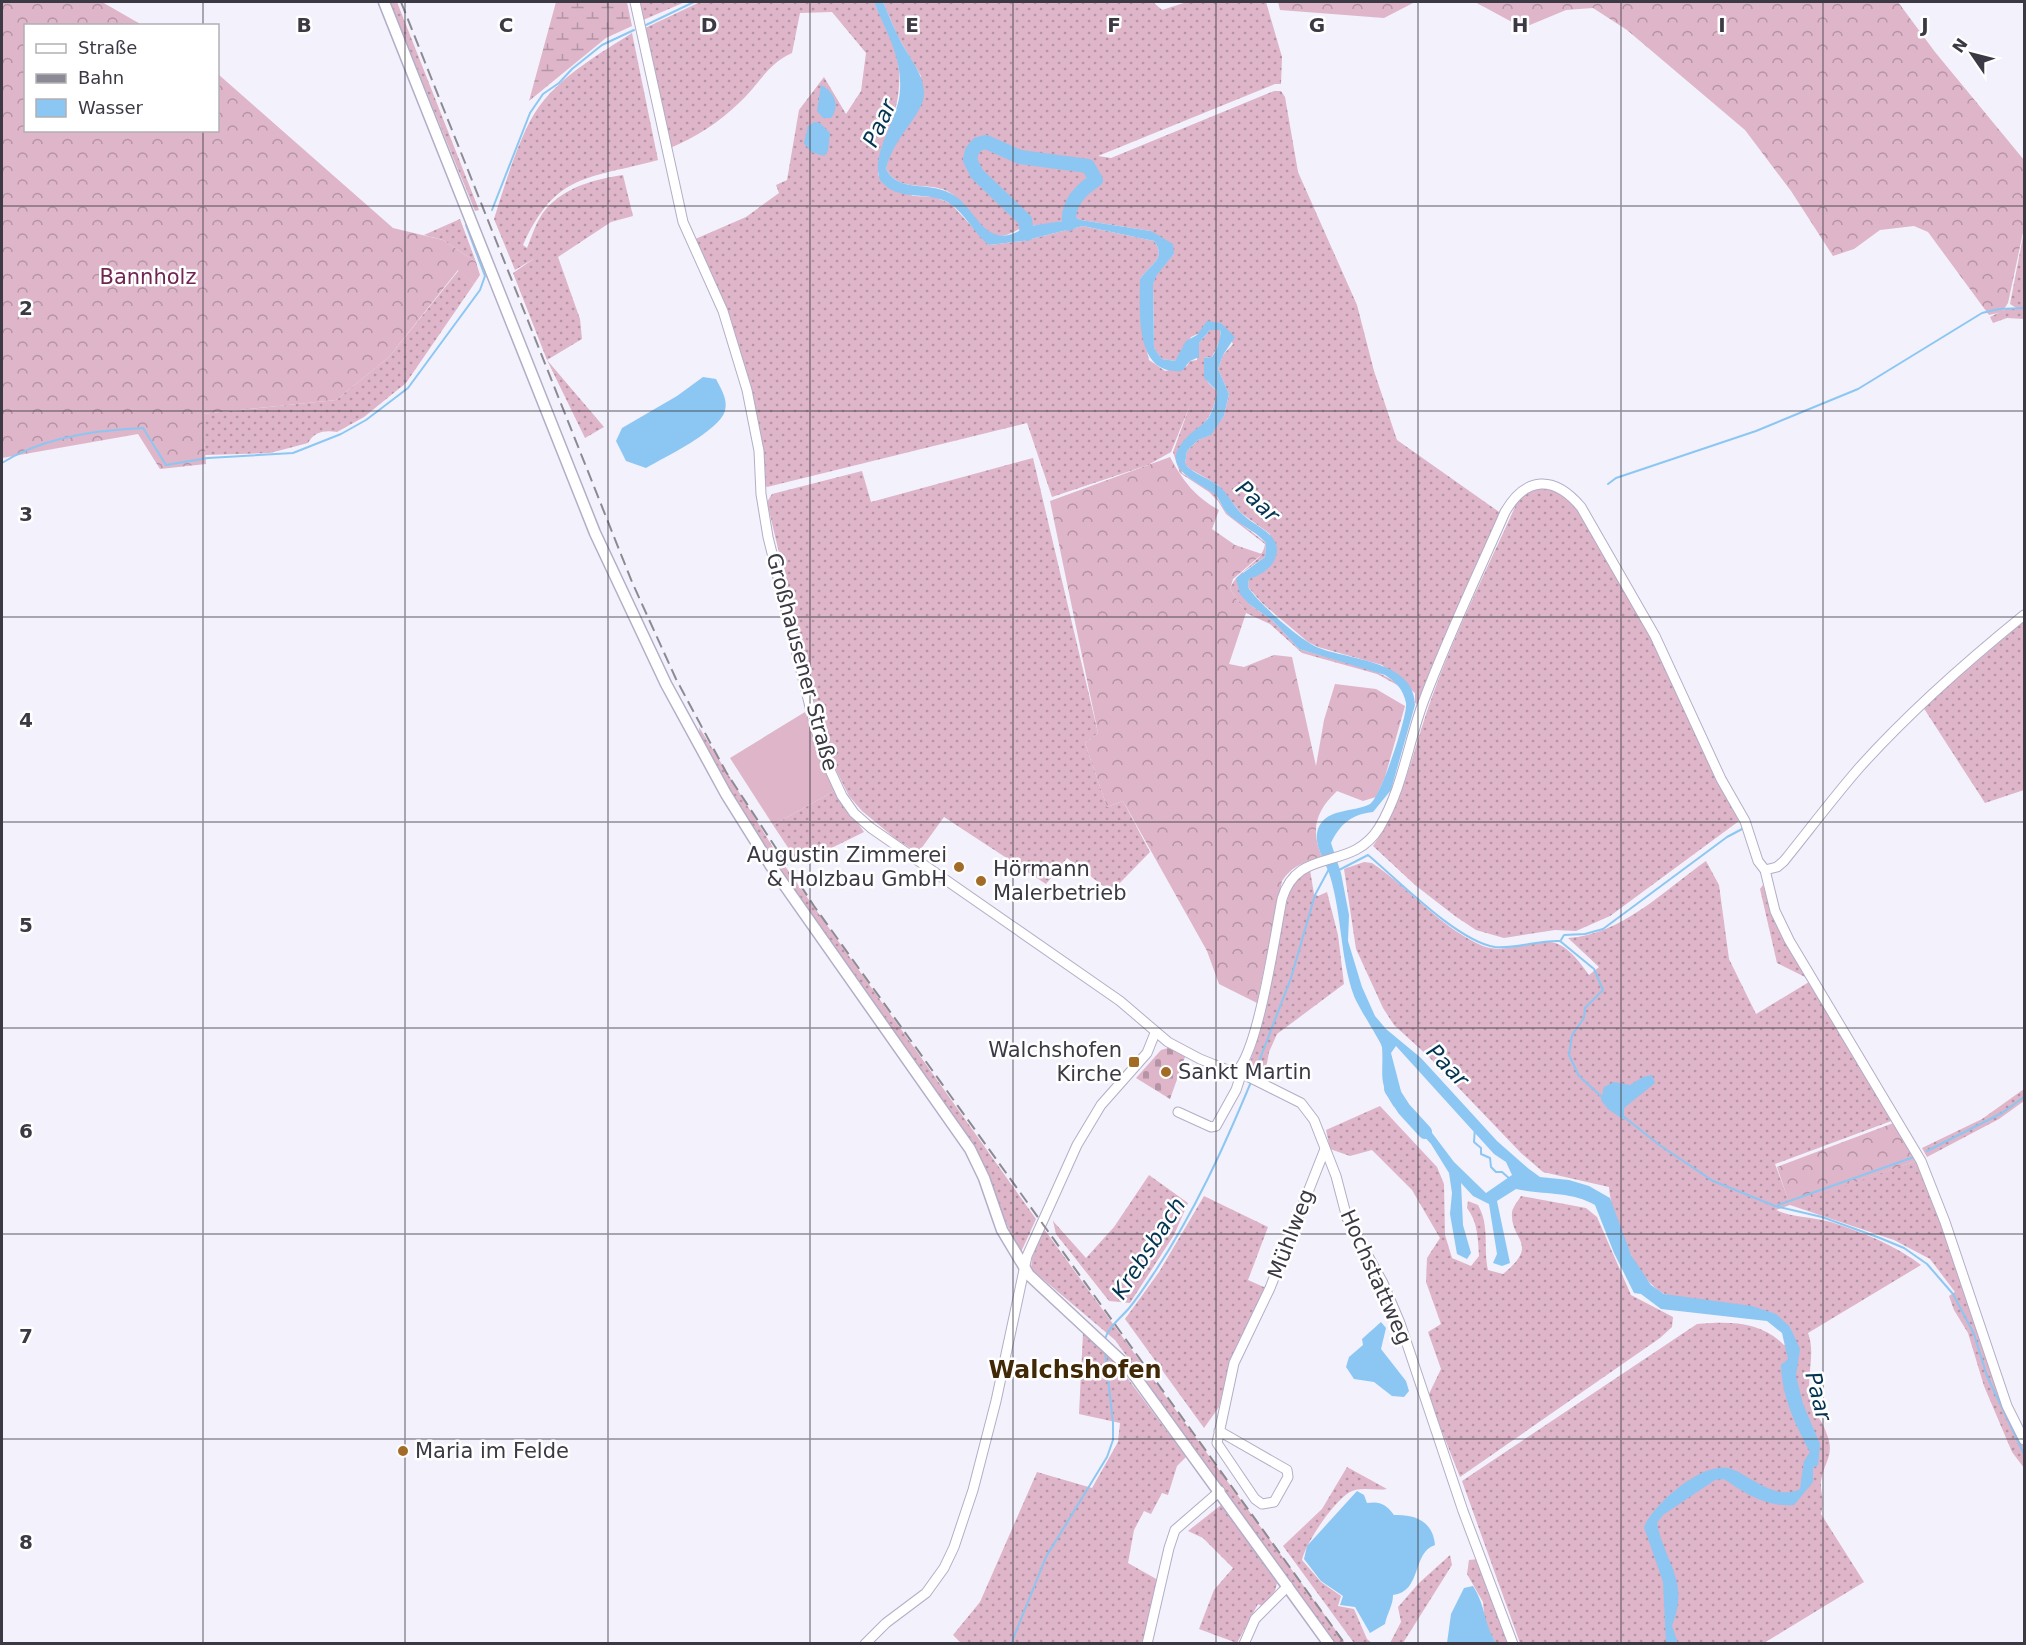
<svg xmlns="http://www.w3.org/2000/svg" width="2026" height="1645" viewBox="0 0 2026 1645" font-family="'DejaVu Sans',sans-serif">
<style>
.grass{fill:url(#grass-dots)}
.forest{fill:url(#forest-crowns)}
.wetland{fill:url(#wetland-marsh)}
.cemetery{fill:url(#cemetery-stones)}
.pitch{fill:#deb5c9}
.water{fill:#8bc7f2}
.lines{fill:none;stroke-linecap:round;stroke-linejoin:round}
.stream{stroke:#8bc7f2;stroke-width:2}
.river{stroke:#8bc7f2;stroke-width:14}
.minor-casing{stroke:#b3aec7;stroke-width:11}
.tertiary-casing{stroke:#b3aec7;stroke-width:13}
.minor{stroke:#fff;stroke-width:9}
.tertiary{stroke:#fff;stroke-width:10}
.rail{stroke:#8c8a94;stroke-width:2;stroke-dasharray:12 6;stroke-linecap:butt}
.grid{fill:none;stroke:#3b3943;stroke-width:1.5;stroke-opacity:0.55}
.poi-dot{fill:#a26c27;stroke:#fff;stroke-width:2}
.labels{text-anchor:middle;stroke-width:5;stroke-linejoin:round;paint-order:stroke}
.park-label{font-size:21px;fill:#712652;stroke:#fff}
.street-label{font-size:21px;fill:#3b3943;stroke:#fff}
.poi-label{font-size:21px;fill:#3b3943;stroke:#fff;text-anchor:start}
.water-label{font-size:22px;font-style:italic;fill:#033552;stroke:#fff}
.quarter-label{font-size:24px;font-weight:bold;fill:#412806;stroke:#fff}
.grid-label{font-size:20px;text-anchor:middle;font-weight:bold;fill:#3b3943;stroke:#fff;stroke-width:5;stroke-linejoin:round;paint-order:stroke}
</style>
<defs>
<pattern id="grass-dots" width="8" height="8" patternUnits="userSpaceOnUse" patternTransform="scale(1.5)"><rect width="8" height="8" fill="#deb5c9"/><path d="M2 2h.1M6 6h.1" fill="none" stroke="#b594a5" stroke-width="1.8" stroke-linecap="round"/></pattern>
<pattern id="forest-crowns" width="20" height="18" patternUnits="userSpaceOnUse" patternTransform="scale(1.5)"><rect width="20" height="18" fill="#deb5c9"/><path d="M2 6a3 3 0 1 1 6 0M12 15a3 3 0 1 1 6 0" fill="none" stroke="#b594a5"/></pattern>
<pattern id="wetland-marsh" width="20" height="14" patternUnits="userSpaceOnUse" patternTransform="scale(1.5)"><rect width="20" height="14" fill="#deb5c9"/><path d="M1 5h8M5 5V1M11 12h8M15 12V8" fill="none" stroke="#b594a5"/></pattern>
<pattern id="cemetery-stones" width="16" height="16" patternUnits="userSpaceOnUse" patternTransform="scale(1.5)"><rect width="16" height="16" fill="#deb5c9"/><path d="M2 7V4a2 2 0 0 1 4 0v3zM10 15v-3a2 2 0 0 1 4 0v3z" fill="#b594a5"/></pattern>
</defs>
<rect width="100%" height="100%" fill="#f3f1fc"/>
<g class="grass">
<path d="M390,2h7l82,208 -4,1z"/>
<path d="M637,2h48l-44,19z"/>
<path d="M700,2h174c4,10 9,19 14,29 16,32 13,62 3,95 -5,18 -13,30 -13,49l35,21 22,1 16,7 38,41 34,-4 60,-15 71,15c14,18 -6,25 -14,38l3,56 6,25 16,11 22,-5 3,-5 7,-1 2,-17 11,-13h10v10l-8,17 -8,1c3,18 -4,19 13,33 -3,22 -11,33 -29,47l-6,35 33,21 11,18 40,31 -1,14 -22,15 6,32 24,17 26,28 76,22 21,11 3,4 -22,-12 -75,-21 -32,-29 -24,-11 -16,-24c6,-19 33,-26 35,-45l-39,-30 -8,-13 -9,-9 -29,-19 -7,-21 17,-47 -19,47 -23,13 -96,32 -25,-74 -260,64 -2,-2c-4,-94 -33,-161 -72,-245l53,-23 33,-24 -3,-8 11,-5 12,-70 25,-33 22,37 15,-23 5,-38 -34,-41 -32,1 -8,40c-24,10 -34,33 -53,50 -21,20 -43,34 -69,45l-27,-119z"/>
<path d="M883,2h270l9,8 25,-8h79l16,55 -1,27h-6l-177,72 13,2 163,-67h7l4,6 13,75 59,133 17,66 23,69 105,74 -83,191 -4,-2v-10l-33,-28 -64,-18 -10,-5 -46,-39 -14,-16 1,-8 20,-12 1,-33 -29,-21 -23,-28 -28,-16 -5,-5 2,-13 11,-11 12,-5 14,-19 5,-22 -11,-25 5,-14 10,-11 -12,-21 -30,14 -16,24 -13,-2 -8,-11 -1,-63 2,-9 19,-22 -23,-23 -70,-11 -9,-4c-13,9 -29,8 -43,10 -13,2 -21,13 -35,9 -20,-6 -28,-35 -47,-44 -22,-10 -48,2 -61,-22l3,-13 32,-80 -23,-39z"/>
<path d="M632,33l26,127c-69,19 -102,12 -135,85l4,3c5,-12 10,-29 19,-39 19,-22 49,-30 77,-34l10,41 -22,6 -53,35 22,62 2,20 -35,21 57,67 -19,11 -38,-78 -34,-87 22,-15 -20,12 -21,-51c10,-31 27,-90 47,-115 24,-31 60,-51 91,-71z"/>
<path d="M460,219l16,43 -33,-22 -19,-5z"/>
<path d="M2024,231v88l-17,-1 -14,5 -3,-6 16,-8h12l-8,-5z"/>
<path d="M459,270l15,14 -68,99 -42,34 -27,15c-13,-2 -23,0 -29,11l-38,10 -65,2 -3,-41 134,-14 53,-43z"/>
<path d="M1033,458l65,275 -13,10 22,64 16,-6 27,51 -39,40 -44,-34 -21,26 -102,-67 -26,36 -22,-14 -34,-28 -13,-15 -20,-40 -10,-34 -52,-220 5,-8 90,-23 9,31z"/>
<path d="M1552,488l18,11 19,23 62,116 88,183 -129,95 -34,15 -21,-1 -51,8 -28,-8 -21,-14 -40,-31 -42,-39c33,-48 40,-98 60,-152 24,-66 57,-131 86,-196l15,-9z"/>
<path d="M2024,621v169l-39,13 -62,-96z"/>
<path d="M699,727l83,135 254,357 -15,33c-20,-32 -28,-71 -47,-107l-199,-281 -45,-71 -30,-55z"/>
<path d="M836,790l28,42 -65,32 -26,-39z"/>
<path d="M1706,861l13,24 10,74 27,55 53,-32 85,138 -119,44 15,40 129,-44 98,273 7,11v24l-12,-16 -28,-66 -16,-53 -14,-23 -5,-14 6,-4 -25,-33 -36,-19 -104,-35 -14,5c15,7 37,7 55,12 31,10 64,23 90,43l-113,68c8,21 -2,43 2,65 2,12 12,22 16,34 10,23 -2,29 -5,49 -1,12 4,18 0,33l43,68 -100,61h-244l-58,-162 235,-157c32,-3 64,-3 87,21l11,-4 -5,-14c-29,-9 -59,-20 -88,-27 -13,-2 -30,-1 -41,-8 -26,-16 -50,-75 -52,-105l-66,-15 -22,-19 -92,-96 -35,-32 -11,-17 -27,-59 -12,-80 20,-7 8,1c39,26 67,64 111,83 25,10 57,-12 77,-1 12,6 21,19 29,30l10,-8 -31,-29c53,-3 97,-48 138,-77z"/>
<path d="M1310,870l4,24 4,2 9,-4 11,43 6,49 -67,50 -8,18 -5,27 -18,-7c25,-60 27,-124 45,-185l9,-11z"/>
<path d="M1763,885l9,27 35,66 -30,-15 -17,-74z"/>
<path d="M2024,1089v12l-25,18 -72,38 -5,-9 60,-29z"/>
<path d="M1380,1106l57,61 7,17 1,51 7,23 19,8 8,-10c-1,-16 -1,-34 -12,-48l1,-7 10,4c12,21 5,42 10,65l15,4c38,-31 7,-33 9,-61 0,-5 6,-12 9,-17l65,12 11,9 34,78 42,22 -1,10 -12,11 -200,139 -32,-81 13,-27 -13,-37 13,-8 -15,-42 1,-24 13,-20 -28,-48 -40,-40 -22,6 -20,-7 -4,-19z"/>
<path d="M1149,1175l39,28 -14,32 -44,68 -21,-2 -53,-67 -3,-13 33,37 28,-31z"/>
<path d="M1204,1196l64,31 -20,53 18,8 -36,74 -11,45 -15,21 -79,-109 34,-47z"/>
<path d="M1044,1229l301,414h-10l-220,-303 -84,-71 1,-11z"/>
<path d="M1083,1333l31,27 72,97 -9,9 -9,29 -6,-2 -11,21 -7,-3 -10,19 -6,33 30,17 -3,22 -12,37 -2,4 -179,1 -9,-9 27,-33 57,-130 55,16 26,-46 2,-19 -41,-9z"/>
<path d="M1347,1467l40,22c-12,2 -26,-3 -37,3 -16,9 -44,50 -48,68l19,22 20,14 -3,10 16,3 13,30 5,4h-18l-71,-97 39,-37z"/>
<path d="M1221,1505l56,78 -2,8 -13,15 -4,-2 -21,39 -38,-14 15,-39 19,-22 -30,-30 -15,-7z"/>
<path d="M1450,1555l2,10 -49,78h-13l11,-21 -3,-15 21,-24z"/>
<path d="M1478,1559l31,84h-13l-11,-18 -2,-23 -16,-28 2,-14z"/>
</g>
<g class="forest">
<path d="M2,2h100l40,23 -116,1v104h192v-56l175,154 50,12 33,22 4,13 -6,9 -16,-14 -69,87 -53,43 -134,14 4,50 -46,5 -22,-35 -136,24z"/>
<path d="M1278,2h137l-31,16 -104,-8z"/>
<path d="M1475,2h423l37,50 89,108v68l-16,75 -6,9 -13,3 -61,-83 -14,-6 -34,4 -26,19 -21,7 -42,-65 -46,-61 -118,-100 -34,-22 -27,2 -43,18z"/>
<path d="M1170,457c13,24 25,40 49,53l-7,19 23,16 27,9 -29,25 -3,10 16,24 -17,51 15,3 30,-12 18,2 24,109 8,-46 11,-36 41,5 29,17 -20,71 -9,20 -13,4 -26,-10c-21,20 -27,38 -15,66 -18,5 -29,8 -40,24l-25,122 -38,-19 -12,-33 -84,-150 -16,6 -22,-64 13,-10 -48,-232z"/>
<path d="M1896,1122l23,38 -129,45 -13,-38z"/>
</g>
<path class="wetland" d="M556,2h71l5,24 -26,12 -77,63z"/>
<path class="cemetery" d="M1168,1048l13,4 4,5 -15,42 -34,-21 25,-28z"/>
<path class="pitch" d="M805,712l31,78 -63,35 -43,-67z"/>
<g class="water">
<path d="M874,2h9c5,11 9,22 15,34 9,21 36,46 22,72 -13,23 -27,34 -34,61 14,26 44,10 69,27 20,13 28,47 57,38 5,-2 8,-3 11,-7l40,-6 9,-5 9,4 70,11 22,13 1,10 -18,22 -3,9 1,63 8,11 13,2 11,-20 11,-6 10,-14 14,2 14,14 -12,18 -5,14 11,25 -5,22 -13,19 -13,5 -11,11 -2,13c9,11 25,14 35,23 8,7 13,18 21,26 13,14 46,22 33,48 -5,9 -15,15 -25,18l-1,8c11,17 52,53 71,61 31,12 96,13 96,57l-24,85 -18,22c-21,2 -33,12 -42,31l10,30 8,42 -1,26 14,46 13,29 11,13 35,29 76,83 32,28 11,8 29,3 20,6 21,12 21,57 20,30 13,9 88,12 24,8 14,13 10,22 -4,27 7,28 17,40 -2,21 -5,3v14l-19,23c-28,2 -48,-11 -70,-26l-9,1 -52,35 -6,8c8,41 33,57 15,103l6,17h-12l-3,-61 -19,-55c9,-23 58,-65 84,-59 20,5 46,34 72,21l4,-28 6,-9c-15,-28 -28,-55 -29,-87l7,-6 -6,-26 -15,-12 -106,-12 -20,-15 -7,-1 -20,-40 -19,-48c-24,-14 -52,-10 -79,-16l-19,12 13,62 -8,3 -9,-3 4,-9 -8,-50 -16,-8 -12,-13 2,42 8,28 -4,6 -10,-5 -7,-40 2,-21 -3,-20 -18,-29 -21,-23 7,-8 37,49 32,31 26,-18 -6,-13 -12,-8 -98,-108 -5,7 12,46 -9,8c-17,-27 -10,-32 -12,-60 0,-4 -24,-40 -28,-51 -14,-39 -12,-81 -24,-120 -4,-14 -15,-28 -13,-43 5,-26 37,-20 53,-29 11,-7 38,-89 36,-101 -3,-14 -10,-21 -21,-28l-86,-26 -26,-28 -24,-17 -9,-10 -4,-16 29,-21 1,-14c-11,-13 -29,-19 -40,-31 -5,-6 -6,-14 -13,-19 -13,-10 -50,-24 -33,-47 18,-26 31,-15 37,-55l-13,-13v-20l8,-1c3,-4 10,-20 8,-27h-10l-11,13v14l-9,4 -8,10c-48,5 -42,-59 -42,-92 8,-13 28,-20 14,-38l-71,-15 -60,15 -34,4c-16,-12 -25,-35 -44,-44 -22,-10 -48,1 -65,-21 -10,-27 19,-61 20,-90 2,-34 -14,-58 -26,-88z"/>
<path d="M821,85c14,7 19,21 10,33h-8l-6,-7z"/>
<path d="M814,122l6,1 10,10 -2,18 -4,5 -13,-4 -7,-9 4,-17z"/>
<path d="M703,377l13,2c5,10 12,20 9,32 -6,20 -60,46 -79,57l-20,-7 -10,-20 6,-13 55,-32z"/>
<path d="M1652,1075l3,8 -31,25v12l-16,-11 -7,-9 3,-13 10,-5 16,3 13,-8z"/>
<path d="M1381,1322l5,6 -5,21 25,32 3,10 -5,6 -12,-1 -18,-14 -20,-3 -8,-12 3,-10 14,-12 -1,-6z"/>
<path d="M1357,1491l7,4 3,8c13,-2 19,1 27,12 22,-1 39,7 41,30 -23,7 -13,47 -42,50 0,11 -6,18 -8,29l-15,9 -15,-26 -15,-2 3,-9 -22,-15 -17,-22 3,-13z"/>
<path d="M1473,1586c13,20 10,36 23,57h-49l4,-29 13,-26z"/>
</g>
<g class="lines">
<g class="stream">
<path d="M646,25l48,-23"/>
<path d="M492,210l38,-97 13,-19 16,-11 13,-14 30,-24 32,-15"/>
<path d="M2,463c39,-25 94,-33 141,-35l23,37 42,-7 85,-5 48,-19 25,-14 42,-32 72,-98 5,-14 -19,-51"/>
<path d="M1608,484l8,-6 140,-47 102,-42 124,-76 17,-4 25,-1"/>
<path d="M1339,870l29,-15c30,25 90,87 127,92 21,2 44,-7 65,-6l34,28 9,21 -18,18 -1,10 -12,17 -3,20 10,21 24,22"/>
<path d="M1561,940l3,-5 21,-1 18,-5 124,-92 17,-9"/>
<path d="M1253,1077l38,-99 24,-83 14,-26"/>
<path d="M1623,1116l35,28 55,37 62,25 47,11 58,21 24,10 23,16 26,30 21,40 13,42 37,78"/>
<path d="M1475,1127l-1,15 7,6v6l9,4 1,9 5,5h6l8,7"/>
<path d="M1927,1151l75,-38 22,-16"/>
<path d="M1778,1205l136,-48"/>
<path d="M1105,1339c4,-13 16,-21 25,-32 9,-11 18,-25 26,-37 39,-59 68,-123 95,-188"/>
<path d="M1011,1644l35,-87 61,-100 6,-17v-17l-8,-72"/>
</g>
<g class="river">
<path d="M1027,234l-2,-14 -48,-46 -7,-14 2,-9 6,-7 8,-2 34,15 68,9 8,14c-16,10 -29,24 -27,44"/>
<path d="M1391,1089l13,20 21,23"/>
</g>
<defs>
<g id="minor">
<path d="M635,2l48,220 40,89 24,79 12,61 2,43 7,43 46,186 10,34 18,39 12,17 17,15 249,173 48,41 32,17 30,12h7l64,32 13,17 22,56 11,42 36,65 17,40 63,188 50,133"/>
<path d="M1765,870l12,-3 7,-6c25,-31 49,-63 75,-93 51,-57 107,-106 165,-153"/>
<path d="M1237,1071c22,-23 38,-136 45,-172 16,-54 69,-26 97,-71 24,-40 29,-86 45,-128 24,-64 54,-126 81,-188 21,-36 49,-37 76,-5l74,129 66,143 24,42 13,40 7,9 10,41 14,29 132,221 24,61 62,184 17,34"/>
<path d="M1178,1112l33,15 5,-1 20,-36 5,-15"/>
<path d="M1219,1431l68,39 1,7 -14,25 -12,2 -7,-5 -38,-56 17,-80 36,-75 55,-139"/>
<path d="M865,1644l21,-21 40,-30 18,-25 10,-21 19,-57 23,-89 31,-145 50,-111 24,-40 46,-52 8,-20"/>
<path d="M1147,1644l22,-96 6,-18 45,-39"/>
<path d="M1244,1644l11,-25 33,-33"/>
</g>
<path id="tertiary" d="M384,2l211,531 71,151 60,110 45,72 199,283 14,29 18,52 27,45 100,93 200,276"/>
</defs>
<use href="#minor" class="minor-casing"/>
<use href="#tertiary" class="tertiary-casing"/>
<use href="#minor" class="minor"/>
<use href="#tertiary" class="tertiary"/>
<path class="rail" d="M401,2l231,580 44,97 50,93 88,134 531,738"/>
</g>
<path class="grid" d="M203,2v24M405,2v1642M608,2v1642M810,2v1642M1013,2v1642M1216,2v1642M1418,2v1642M1621,2v1642M1823,2v1642M203,130v1514M2,206h2022M2,411h2022M2,617h2022M2,822h2022M2,1028h2022M2,1234h2022M2,1439h2022"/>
<g class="poi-dot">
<circle cx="959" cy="867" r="6"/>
<circle cx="981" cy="881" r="6"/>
<rect x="1128" y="1056" width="12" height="12" rx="3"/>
<circle cx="1166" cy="1072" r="6"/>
<circle cx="403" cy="1451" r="6"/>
</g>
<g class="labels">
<g class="park-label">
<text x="148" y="284">Bannholz</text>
</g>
<g class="street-label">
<text transform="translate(802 662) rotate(75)" y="7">Großhausener Straße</text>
<text transform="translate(1291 1234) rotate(-69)" y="7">Mühlweg</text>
<text transform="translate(1376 1277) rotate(66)" y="7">Hochstattweg</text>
</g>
<g class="poi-label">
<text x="947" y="862" text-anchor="end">Augustin Zimmerei<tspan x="947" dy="24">&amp; Holzbau GmbH</tspan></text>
<text x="993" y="876">Hörmann<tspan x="993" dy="24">Malerbetrieb</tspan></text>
<text x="1122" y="1057" text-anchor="end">Walchshofen<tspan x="1122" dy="24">Kirche</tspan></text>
<text x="1178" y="1079">Sankt Martin</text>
<text x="415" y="1458">Maria im Felde</text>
</g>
<g class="water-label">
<text transform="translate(879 123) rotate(-65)" y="8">Paar</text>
<text transform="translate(1258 501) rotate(43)" y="8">Paar</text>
<text transform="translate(1448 1065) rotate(46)" y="8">Paar</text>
<text transform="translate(1148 1248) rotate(-57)" y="8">Krebsbach</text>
<text transform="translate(1819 1396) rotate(76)" y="8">Paar</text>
</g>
<g class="quarter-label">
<text x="1075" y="1378">Walchshofen</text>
</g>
</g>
<g class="grid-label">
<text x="304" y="32">B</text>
<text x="506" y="32">C</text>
<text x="709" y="32">D</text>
<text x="912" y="32">E</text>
<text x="1114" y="32">F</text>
<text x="1317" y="32">G</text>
<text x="1520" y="32">H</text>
<text x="1722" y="32">I</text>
<text x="1925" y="32">J</text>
<text x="26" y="315">2</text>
<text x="26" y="521">3</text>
<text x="26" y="727">4</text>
<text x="26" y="932">5</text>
<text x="26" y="1138">6</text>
<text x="26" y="1343">7</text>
<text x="26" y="1549">8</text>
</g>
<rect width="2026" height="1645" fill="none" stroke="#3b3943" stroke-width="6"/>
<rect x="24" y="24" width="195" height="108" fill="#ffffff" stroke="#b1b0b4" stroke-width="1.5"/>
<rect x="36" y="44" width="30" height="9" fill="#ffffff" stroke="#b1b0b4" stroke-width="1.5"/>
<text x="78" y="54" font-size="18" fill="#3b3943">Straße</text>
<rect x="36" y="74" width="30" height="9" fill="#8c8a94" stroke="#b1b0b4" stroke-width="1.5"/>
<text x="78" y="84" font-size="18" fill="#3b3943">Bahn</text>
<rect x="36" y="99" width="30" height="18" fill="#8bc7f2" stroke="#b1b0b4" stroke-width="1.5"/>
<text x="78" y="114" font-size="18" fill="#3b3943">Wasser</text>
<g transform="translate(1972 54) rotate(305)" stroke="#ffffff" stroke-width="4.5" paint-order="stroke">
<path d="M0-4.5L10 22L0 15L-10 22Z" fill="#3b3943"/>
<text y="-9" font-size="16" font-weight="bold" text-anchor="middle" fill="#3b3943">N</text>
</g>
</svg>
